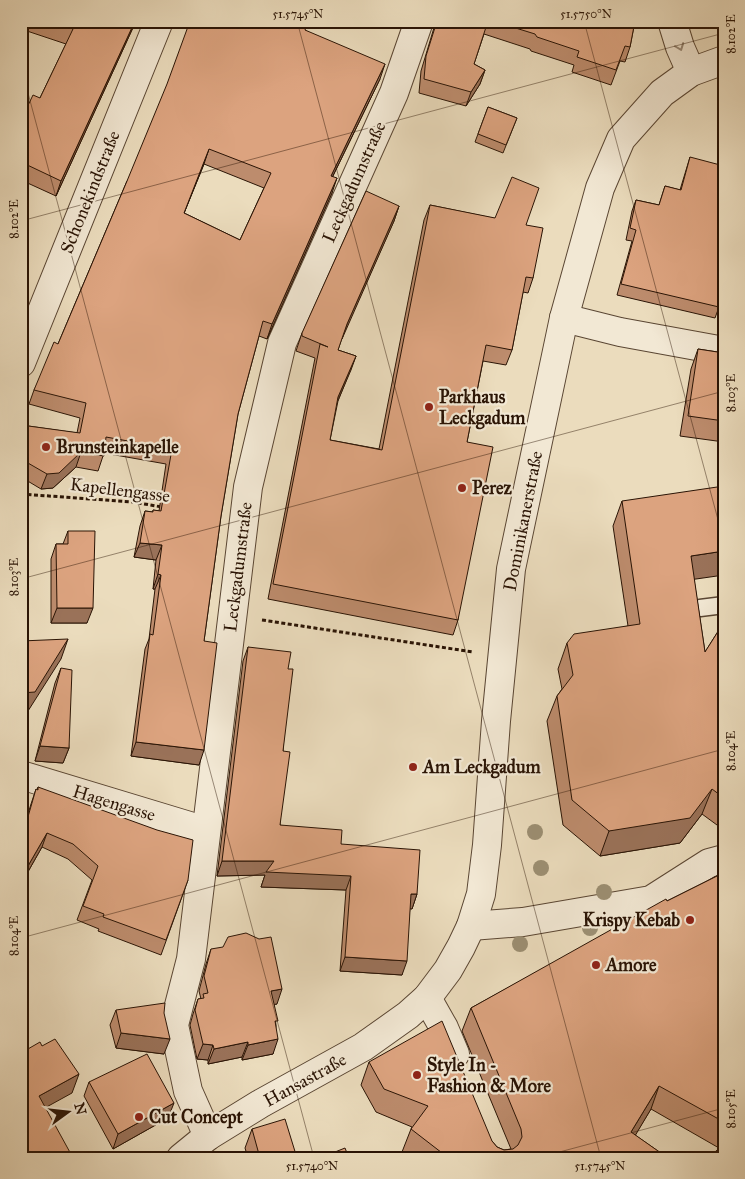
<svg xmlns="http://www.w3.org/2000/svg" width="745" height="1179" viewBox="0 0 745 1179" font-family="'IM FELL Great Primer',serif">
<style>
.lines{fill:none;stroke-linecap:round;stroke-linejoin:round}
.lane-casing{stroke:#5a4633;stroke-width:19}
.street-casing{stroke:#5a4633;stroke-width:30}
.path{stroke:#2a1405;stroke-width:3;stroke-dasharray:4 2.5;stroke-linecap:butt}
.lane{stroke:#f2e8d4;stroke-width:16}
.street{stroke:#f2e8d4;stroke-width:28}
.tree{fill:#9c8f73}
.wall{fill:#bd8c6d;stroke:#2a1405;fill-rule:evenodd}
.shaded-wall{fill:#9a7259;stroke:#2a1405}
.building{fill:#dca37f;stroke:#2a1405;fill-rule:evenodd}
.oneway{stroke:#988977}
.ticks{fill:none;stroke:#2a1405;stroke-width:1;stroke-opacity:0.45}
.poi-dot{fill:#8f2418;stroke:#f2e8d4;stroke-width:2}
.labels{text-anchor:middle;stroke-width:4.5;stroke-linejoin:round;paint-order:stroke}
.street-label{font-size:18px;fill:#2a1405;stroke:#f2e8d4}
.poi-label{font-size:18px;font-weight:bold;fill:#2a1405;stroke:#f2e8d4;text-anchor:start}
.neatline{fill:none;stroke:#2a1405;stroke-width:2}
.ticks-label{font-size:12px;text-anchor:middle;fill:#2a1405}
</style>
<rect width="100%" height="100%" fill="#ebdcbd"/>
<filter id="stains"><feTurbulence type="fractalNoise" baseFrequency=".004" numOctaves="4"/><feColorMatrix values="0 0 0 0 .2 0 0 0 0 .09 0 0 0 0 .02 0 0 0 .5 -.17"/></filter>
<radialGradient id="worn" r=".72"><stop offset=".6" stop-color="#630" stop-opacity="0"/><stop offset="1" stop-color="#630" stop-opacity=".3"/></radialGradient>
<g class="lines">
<defs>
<path id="lane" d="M700,608l24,-3"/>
<g id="street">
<path d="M672,21l8,26 11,25"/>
<path d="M564,318l56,14 104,19"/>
<path d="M21,363l138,-342"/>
<path d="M21,775l185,56"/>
<path d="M471,926l52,-4 128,-22 58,-37 15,-4"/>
<path d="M427,998l17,30 11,26"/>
<path d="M208,1136l-20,-45 -14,-66 17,-66 57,-472 34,-144 112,-250 25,-72"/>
<path d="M181,1158l27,-22 52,-32 103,-57 45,-32 19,-17 21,-28 13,-23 10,-21 10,-32 6,-49 9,-124 15,-152 53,-251 36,-130 21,-49 41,-46 29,-21 33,-12"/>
</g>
</defs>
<use href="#lane" class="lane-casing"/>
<use href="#street" class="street-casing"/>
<g class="path">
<path d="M21,494l112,8 29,5"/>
<path d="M262,620l211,32"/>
</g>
<use href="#lane" class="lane"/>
<use href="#street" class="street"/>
</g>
<g class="tree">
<circle cx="535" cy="832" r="8"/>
<circle cx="541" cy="868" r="8"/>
<circle cx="604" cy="892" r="8"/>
<circle cx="590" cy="928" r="8"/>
<circle cx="520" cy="944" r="8"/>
</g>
<g class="wall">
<path d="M21,21h115l-80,175 -35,-16v-60l19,-22 26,-54 -45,-15z"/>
<path d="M436,21h199l-5,26 -5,15 -5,-1 -9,24 -39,-13 2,-7 -43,-14 -1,-2 -46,-15 -10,30 11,6 -5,14 -14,22 -47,-13 2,-22z"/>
<path d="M305,30l75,49 -47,97 -1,17 -65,146 -8,-3 -21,78 -17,102 -17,125 -5,124 -68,-9 14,-107 4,-10 6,-50h-2l3,-29 -22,-3 6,-31 5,-15 8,1v-2l6,1 7,-47 -62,-11 -6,18 -22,-4 -23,21 -12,1 -20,-12v-52l56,8 3,-15 -51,-14 5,-14 24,-46 69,-163zM204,164l60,24 -24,52 -56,-27z"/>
<path d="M488,107l29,11 -14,35 -28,-11z"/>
<path d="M690,157l29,150 -4,11 -98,-23 15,-54 -6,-1 6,-29 4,-11 23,5 6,-19 15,4z"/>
<path d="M430,205l96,20 7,53 -5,15 -5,-1 -11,58 -6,15 -23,-4 -16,81 -9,178 -5,15 -185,-36 47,-241 -19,-7 6,-18 97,-127 -5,15 -51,114 -5,15 18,6 -18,45 -8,39 49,9 45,-229z"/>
<path d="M698,349l26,4v89l-44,-6 11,-67z"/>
<path d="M622,501l72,79 11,72 19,-30v202l-7,1 -15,-11 -22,29 -80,13 -37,-31 -16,-104 10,-25 5,-7 -4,-20 9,-26 61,-17 -15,-100z"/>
<path d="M68,531l19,92h-36v-64l5,-15h7z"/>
<path d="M248,647l40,22 -5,82 -3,74 61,19 76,50 -5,15 -2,-1 -8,67 -62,-4 6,-81 -85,-3 4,-12 -48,1 26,-215z"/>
<path d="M61,668l8,80 -6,15 -28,-2 20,-78z"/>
<path d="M38,787l150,93 -27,75 -63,-24 1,-2 -22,-9 15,-40 -24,-21 -26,-12 -21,37v-47l10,-33 5,-15 1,1z"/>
<path d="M724,871v287l-5,-10 -68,-39 -16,26 33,23h-258l-8,-6 9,-23 1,-2 -36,-15 -15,-27 8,-23 123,79 5,6 7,3 7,-1 -49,-118 9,-23 196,-107 50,-25 1,-3z"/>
<path d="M211,949l66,55h-3l2,22 -3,28 -31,6v-3l-34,7v-4l-11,-1 -7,-34 3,-11 5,-15h3l-2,-8 7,-27z"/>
<path d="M116,1010l48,44 -48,-6 -6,-23z"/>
<path d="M89,1082l79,36 -55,31 -29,-53z"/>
<path d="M252,1129l45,29h-49l-3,-10z"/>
</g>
<g class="shaded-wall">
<path d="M135,21h1l-80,175 5,-15z"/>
<path d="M385,64l-5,15 -54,111 5,-14z"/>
<path d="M485,70l-5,14 -14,22 5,-14z"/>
<path d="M209,149l-5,15 -26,64 6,-15z"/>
<path d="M337,178l-5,15 -65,146 5,-15z"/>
<path d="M399,206l-5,15 -52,118 5,-15z"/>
<path d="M356,356l-5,14 -18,42 5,-15z"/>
<path d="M81,452l-5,15 -23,21 -12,1 6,-15z"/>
<path d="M140,543l22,2 -6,15 -22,-3z"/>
<path d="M724,551v24l-42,6 9,-25z"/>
<path d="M158,574l3,1 -6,14h-2z"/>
<path d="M57,608h36l-6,15h-36z"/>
<path d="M68,639l-7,20 -33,52 -7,1v-19z"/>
<path d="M136,742l68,8 -5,15 -68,-9z"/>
<path d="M40,746l29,2 -6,15 -28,-2z"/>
<path d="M712,789l-10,25 -22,29 -80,13 9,-25z"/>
<path d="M724,807v17l-7,1z"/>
<path d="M47,833l-5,14 -21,37v-6z"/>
<path d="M222,861h52l77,15 -5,14 -85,-3 4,-12 -48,1z"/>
<path d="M411,894h6l-5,15 -7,-1z"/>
<path d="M345,957l62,4 -5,14 -62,-4z"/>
<path d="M282,989l-5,15 -11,2 5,-15z"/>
<path d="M121,1033l49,6 -6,15 -48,-6z"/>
<path d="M278,1039l-5,15 -31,6 6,-15z"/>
<path d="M248,1042l-6,15 -34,7 6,-15z"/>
<path d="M203,1044l10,1 -5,15 -11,-1z"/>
<path d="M79,1074l-7,19 -40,22 7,-19z"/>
<path d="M659,1086l-8,23 -28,47 8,-24z"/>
<path d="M174,1103l-6,15 -55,31 5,-15z"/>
</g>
<g class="building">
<path d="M49,21h86l-74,160 -40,-19v-23l4,-8 -4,-2v-9l12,-25 7,3 33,-69z"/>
<path d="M190,21h118l-3,9 80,34 -54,112 6,2 -65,146 -9,-3 -25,93 -17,102 -17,125 13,2 -13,107 -68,-8 14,-108 3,1 8,-60 -3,-1 4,-29 -22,-2 5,-32 8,1v-2l8,1 11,-62 -66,-12 -2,19 -23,-4 -22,21 -12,1 -26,-15v-34l59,8 6,-30 -52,-13 20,-48 4,2 69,-163 40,-97zM209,149l62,24 -31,67 -56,-27z"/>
<path d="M437,21h51l-14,43 11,6 -14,22 -47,-13 2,-23z"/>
<path d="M493,21h142l-5,26 -5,-1 -9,24 -39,-13 2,-6 -42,-14 -2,-3z"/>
<path d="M488,107l29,11 -11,27 -28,-11z"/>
<path d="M690,157l34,9v110l-5,31 -98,-23 15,-54 -6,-2 6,-28 23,5 6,-19 16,4z"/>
<path d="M512,177l27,11 -13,37 17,3 -10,50 -7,-1 -14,73 -26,-5 -19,97 26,5 -35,173 -185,-36 47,-240 8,3 -26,-11v-3l64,-142 33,15 -52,118 -9,26 18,6 -18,41 -8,43 52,10 48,-245 65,13z"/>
<path d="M698,349l26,4v68l-36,-5z"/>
<path d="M724,486v65l-33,5 14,96 19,-30v176l-12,-9 -22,29 -81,13 -37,-31 -15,-104 16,-21 -6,-32 7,-9 66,-10 -18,-123z"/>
<path d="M68,531h27l-2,77h-36l-1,-64h12z"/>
<path d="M68,639l-33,53 -14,1v-52z"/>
<path d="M248,647l43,5 -3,17h5l-10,82 7,1 -10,73 62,5 -1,14 79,6 -3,44h-6l-4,67 -62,-4 6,-81 -85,-4 8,-11h-52z"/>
<path d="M61,668l11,2 -3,78 -29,-2z"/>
<path d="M38,787l119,43 36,10 -5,40 -22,60 -63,-23 1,-3 -21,-8 15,-40 -25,-22 -26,-11 -26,45v-37l15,-52 2,1z"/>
<path d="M724,871v251l-65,-36 -28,46 37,26h-226l4,-2 -35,-27 17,-23 -44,-17 -15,-27 73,-41 50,120 5,6 7,3 9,-1 5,-4 4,-8 -1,-8 -50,-121 195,-109 1,2 52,-26 -1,-2z"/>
<path d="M246,933l13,6 12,-2 11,52 -11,2 7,30h-3l3,18 -30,6v-3l-34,7 -1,-4 -10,-1 -8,-34 3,-11 6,-1 -1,-4 5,-1 -4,-17 7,-27 12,-2 5,-10z"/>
<path d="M165,1003l-1,10 6,26 -49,-6 -5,-23z"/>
<path d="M55,1039l24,35 -40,22 33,60 -2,2h-49v-105l19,-11 2,4z"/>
<path d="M147,1054l27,49 -56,31 -29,-52z"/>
<path d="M285,1119l12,39h-37l-8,-29z"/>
<path d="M724,1144v14h-16z"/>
<path d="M345,1148l4,10h-29z"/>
</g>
<defs><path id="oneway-chevron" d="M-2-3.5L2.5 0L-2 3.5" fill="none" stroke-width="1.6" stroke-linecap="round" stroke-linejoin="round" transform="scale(1.25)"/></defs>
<use class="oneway" href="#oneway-chevron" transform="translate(680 47) rotate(69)"/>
<path class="ticks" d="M297,21l304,1137M584,21l140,521M21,67l293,1091M21,221l703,-188M21,579l703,-188M21,938l703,-189M21,1140l5,18M537,1158l187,-50"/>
<g class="poi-dot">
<circle cx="429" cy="407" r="5"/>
<circle cx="46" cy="447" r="5"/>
<circle cx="462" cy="488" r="5"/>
<circle cx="413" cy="767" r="5"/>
<circle cx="690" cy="920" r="5"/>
<circle cx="596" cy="965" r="5"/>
<circle cx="417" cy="1075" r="5"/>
<circle cx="139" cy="1117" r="5"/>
</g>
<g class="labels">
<g class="street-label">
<text transform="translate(354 182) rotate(-66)" y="6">Leckgadumstraße</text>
<text transform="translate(90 192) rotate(-68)" y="6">Schonekindstraße</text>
<text transform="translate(120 490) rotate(7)" y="6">Kapellengasse</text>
<text transform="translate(523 521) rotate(-79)" y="6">Dominikanerstraße</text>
<text transform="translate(238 567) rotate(-83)" y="6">Leckgadumstraße</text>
<text transform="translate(114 803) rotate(17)" y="6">Hagengasse</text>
<text transform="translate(305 1080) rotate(-29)" y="6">Hansastraße</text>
</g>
<g class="poi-label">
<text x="439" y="403">Parkhaus<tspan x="439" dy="21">Leckgadum</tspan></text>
<text x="56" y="453">Brunsteinkapelle</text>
<text x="472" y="494">Perez</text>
<text x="423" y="773">Am Leckgadum</text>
<text x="680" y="926" text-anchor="end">Krispy Kebab</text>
<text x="606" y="971">Amore</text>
<text x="427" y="1071">Style In -<tspan x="427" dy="21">Fashion &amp; More</tspan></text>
<text x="149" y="1123">Cut Concept</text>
</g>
</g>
<rect width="745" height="1179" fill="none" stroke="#ebdcbd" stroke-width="55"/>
<g transform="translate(68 1112) rotate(75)" stroke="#f2e8d4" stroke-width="4" paint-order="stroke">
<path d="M0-4L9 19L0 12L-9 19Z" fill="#2a1405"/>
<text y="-8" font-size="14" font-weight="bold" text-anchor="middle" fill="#2a1405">N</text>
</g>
<rect x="28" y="28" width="690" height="1124" class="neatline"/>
<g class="ticks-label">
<text x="298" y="18">51.5745°N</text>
<text x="586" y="18">51.5750°N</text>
<text transform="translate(731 34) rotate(-90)" y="4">8.102°E</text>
<text transform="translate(14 219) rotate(-90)" y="4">8.102°E</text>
<text transform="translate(731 393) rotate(-90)" y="4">8.103°E</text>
<text transform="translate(14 577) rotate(-90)" y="4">8.103°E</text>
<text transform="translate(731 751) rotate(-90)" y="4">8.104°E</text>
<text transform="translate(14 936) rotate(-90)" y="4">8.104°E</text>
<text transform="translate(731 1109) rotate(-90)" y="4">8.105°E</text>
<text x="312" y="1170">51.5740°N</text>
<text x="600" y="1170">51.5745°N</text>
</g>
<rect width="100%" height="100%" filter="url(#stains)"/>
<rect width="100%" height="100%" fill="url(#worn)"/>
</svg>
